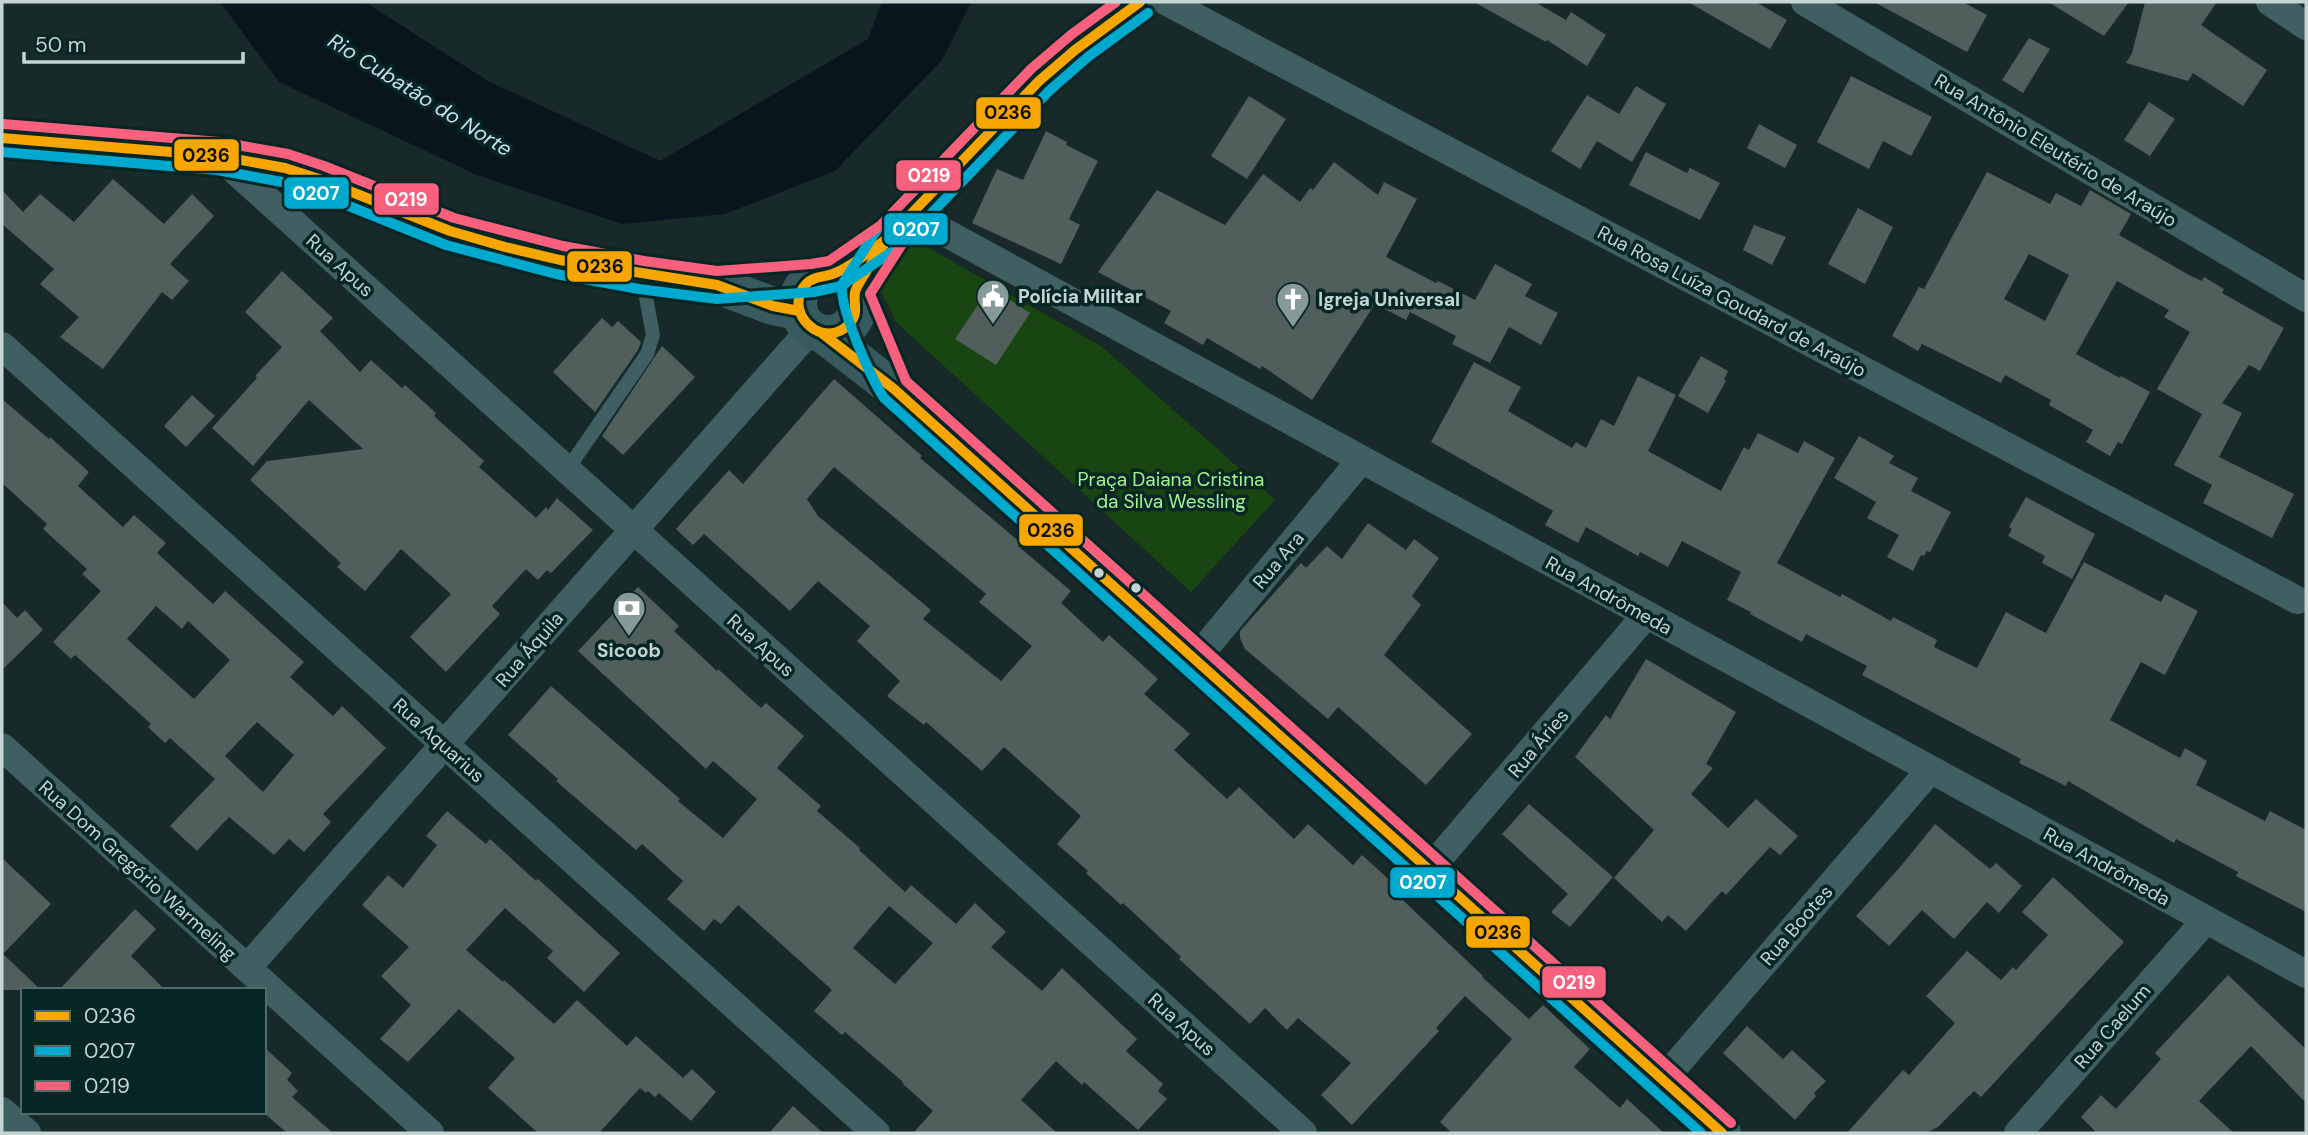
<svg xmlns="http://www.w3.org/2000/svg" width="2308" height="1135" viewBox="0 0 2308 1135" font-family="'DM Sans',sans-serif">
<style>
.green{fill:#184611}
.water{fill:#08151d}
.building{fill:#515f5c;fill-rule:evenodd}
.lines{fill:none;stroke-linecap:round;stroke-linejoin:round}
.lane{stroke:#405f63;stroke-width:14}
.street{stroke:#405f63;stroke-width:28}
.secondary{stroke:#365a5e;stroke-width:38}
.bus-1-casing{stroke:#052624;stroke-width:16}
.bus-2-casing{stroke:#052624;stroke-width:16}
.bus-3-casing{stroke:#052624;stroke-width:16}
.bus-1{stroke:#f7a600;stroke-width:10}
.bus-2{stroke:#00a9ce;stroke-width:10}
.bus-3{stroke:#f8607d;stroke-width:10}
.bus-dot{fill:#c4d5d4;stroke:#052624;stroke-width:2.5}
.labels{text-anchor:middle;stroke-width:7;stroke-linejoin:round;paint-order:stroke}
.street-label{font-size:19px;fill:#c4d5d4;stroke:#052624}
.poi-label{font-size:19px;font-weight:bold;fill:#c4d5d4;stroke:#052624;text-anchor:start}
.park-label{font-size:19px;fill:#a1f590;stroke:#052624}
.water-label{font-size:21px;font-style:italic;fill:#c9dfee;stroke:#052624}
.line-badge{stroke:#052624;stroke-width:2.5}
.badge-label{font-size:19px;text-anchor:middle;font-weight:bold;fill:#fff}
.pale-badge-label{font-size:19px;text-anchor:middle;font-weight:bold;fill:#111}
</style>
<rect width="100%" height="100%" fill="#172928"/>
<path class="green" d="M911,238l190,108 174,154 -84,92 -295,-270 -17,-35z"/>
<path class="water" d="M220,2h145l123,79 172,80 208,-122 14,-37h89l-29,58 -107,111 -110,43 -103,10 -145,-49 -198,-93z"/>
<g class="building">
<path d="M1474,2h61l31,18 5,-8 35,23 -19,31 -40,-26 -1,2z"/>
<path d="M1688,2h68l31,18 -17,29z"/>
<path d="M1874,2h89l24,13 -20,37z"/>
<path d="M2048,2h81l-25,34z"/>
<path d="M2145,2h72l-16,23 66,45 -24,36 -50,-33 -5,8 -62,-18 6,-10z"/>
<path d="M2029,38l21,11 -27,44 -21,-13z"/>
<path d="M1851,76l81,41 -21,39 -28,-15 -14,28 -52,-27z"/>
<path d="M1636,86l30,18 -34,58 -35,-21 -17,28 -29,-18 36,-56 32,19z"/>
<path d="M1249,96l37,23 -39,60 -36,-23z"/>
<path d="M2149,102l26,17 -25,37 -26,-16z"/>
<path d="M1759,124l38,21 -12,23 -38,-20z"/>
<path d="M1046,131l21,11 -1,3 32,16 -29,58 11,6 -19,39 -89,-41 25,-54 26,11z"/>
<path d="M1646,152l41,21 3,-5 30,15 -20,37 -71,-35z"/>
<path d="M1334,162l44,33 6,-13 33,17 -31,58 50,26 2,-2 37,19 20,-36 37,20 -7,12 33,17 -17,32 -32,-18 -19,36 -38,-19 4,-8 -46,-24 -4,8 -31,-16 -63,96 -50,-34 -2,3 -53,-31 -4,7 -39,-22 7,-12 -73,-39 59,-82 68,35 38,-51 37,28 10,-14 3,2z"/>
<path d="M1987,172l63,32 6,-11 25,13 9,-16 41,24 -12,21 70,40 13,6 2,-4 20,12 -2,4 62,35 -24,43 -11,-6 -27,38 20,10 -23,44 75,37 -22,44 -69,-35 9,-18 -38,-20 28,-51 -45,-25 33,-57 -26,-15 5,-7 -52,-29 -41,73 44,24 1,-2 29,16 -28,52 -4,-2 -8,14 -24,-14 7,-12 -44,-25 2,-5 -46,-25 -4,8 -79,-39 -4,7 -26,-15 27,-49 5,2zM2029,254l40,21 -24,46 -41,-22z"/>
<path d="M113,179l51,45 28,-30 22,22 -44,48 19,17 -17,19 -10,-8 -59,77 -43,-32 19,-20 -39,-33 14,-15 -52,-45v-34l21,22 17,-18 34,28z"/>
<path d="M1858,208l35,19 -28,57 -37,-20z"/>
<path d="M1754,225l32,12 -14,28 -29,-15z"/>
<path d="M282,271l51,47 -13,13 40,41 11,-12 31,28 3,-3 31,28 -2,3 50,45 -5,6 57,51 10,-11 2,3 9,-12 36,32 -42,43 -4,-3 -9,10 -12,-11 -34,37 8,8 -54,58 -36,-35 41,-43 -50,-45 -36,42 -28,-24 4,-4 -91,-83 17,-19 96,-12 -54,-49 -56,66 -41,-38 45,-50 -2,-2 27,-29 -37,-35z"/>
<path d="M990,287l40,26 -34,52 -41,-26z"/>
<path d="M602,318l10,9 6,-6 23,21 -3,8 -43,62 -42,-40z"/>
<path d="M662,346l33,31 -72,78 -21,-19z"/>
<path d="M1701,356l27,15 -4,9 2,1 -18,32 -30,-17z"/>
<path d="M1474,362l47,25 -13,24 64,37 4,-6 10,6 15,-29 13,7 24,-50 38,19 -28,56 73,40 23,-44 5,3 9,-17 40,20 6,-12 31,17 -58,105 63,34 2,-3 49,27 2,-4 44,23 -3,7 43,21 29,-56 40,21 38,-71 77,40 4,-8 33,17 -33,64 -24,-13 -31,58 70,38 5,-10 22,13 -11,24 69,36 5,-10 36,19v82l-70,-36 2,-4 -62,-33 -2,4 -106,-62 -2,5 -47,-23 2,-4 -159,-84 5,-9 -61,-32 -4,8 -52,-28 1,-2 -24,-12 14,-28 -59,-31 -14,26 -28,-15 -2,4 -52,-29 -8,16 -33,-18 8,-14 -122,-69z"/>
<path d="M834,379l88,77 -2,2 101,85 -3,3 53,45 -10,12 42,39 6,-7 49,44 -14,15 46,40 -16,16 53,49 12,-12 55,52 14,-15 45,41 9,-10 32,29 -4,4 93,88 -1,1 47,42 14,-14 47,44 -16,18 46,41 7,-9 37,34h-212l-12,-11 72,-83 -47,-43 -29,32 3,3 -87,94 -31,-30 30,-32 -53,-45 -11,12 -22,-22 -15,16 -71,-65 2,-2 -58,-54 -2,2 -35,-32 2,-2 -31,-27 24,-28 -77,-69 -22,24 -56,-49 -2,3 -37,-29 13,-15 -43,-40 13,-15 -52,-45 -28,30 -86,-77 -11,11 -17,-16 53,-59 14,14zM834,467l152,127 -7,8 53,44 -31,35 -78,-62 8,-9 -113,-94 -11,-17z"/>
<path d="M192,395l23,21 -29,31 -22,-21z"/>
<path d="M2,399l47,40 1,-2 39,35 -11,14 45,41 11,-12 32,28 -9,10 56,51 12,-13 79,71 -14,15 43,39 9,-10 44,42 -63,66 8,8 -27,30 -15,-13 -15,16 -45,-38 -32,34 -27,-25 45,-47 -45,-41 -5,5 -17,-16 3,-3 -76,-69 -4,4 -18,-17 48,-51 -19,-17 5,-5 -44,-40 4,-5 -45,-41zM156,606l26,23 6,-8 42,39 -36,39 -67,-60zM257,722l37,33 -31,37 -38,-36z"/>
<path d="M1859,436l35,20 -5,7 29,15 -7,13 40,21 -21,40 -3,-1 -3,5 -3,-1 -8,16 -26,-14 12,-22 -32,-17 9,-16 -42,-24z"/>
<path d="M2026,497l69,37 -23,45 -30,-16 3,-7 -37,-20 4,-7 -3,-2z"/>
<path d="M1368,523l38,27 8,-11 25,19 -27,38 9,9 -37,50 88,79 -46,51 -88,-78 -10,12 -83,-70 -5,-11v-7l61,-68 5,5 21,-22 15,13z"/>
<path d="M638,587l41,39 -5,5 43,40 1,-2 43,39 5,-5 38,33 -27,32 44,38 -4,5 43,37 -1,2 46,42 6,-7 45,39 19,-21 31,29 -15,15 51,44 20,-23 75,71 -11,12 37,33 -5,7 9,8 -29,31 -54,-48 -2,3 -26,-24 -35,39 36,33h-144l20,-22 -31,-28 1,-1 -58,-50 -3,3 -28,-24 18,-21 -94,-85 -17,19 -7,-5 -10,12 -37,-32 16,-18 -41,-37 -6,6 -80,-69 2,-2 -50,-44 43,-49 129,113 -2,2 45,37 34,-39 -44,-38 -7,8 -128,-118zM889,906l44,37 -38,41 -42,-36z"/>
<path d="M2,602l15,16 8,-8 18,20 -41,40z"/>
<path d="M1646,659l90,53 -30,52 7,4 -22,26 37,34 28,-29 42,37 -18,19 -10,-8 -44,48 -4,-4 -36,40 -18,-16 -6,7 -48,-44 40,-48 -79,-73 31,-42 4,4z"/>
<path d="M1529,804l84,73 -43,50 -19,-15 17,-18 -66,-60z"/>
<path d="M447,811l39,33 4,-5 46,42 2,-2 82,74 -36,39 -37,-34 6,-7 -48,-43 -39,42 37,32 1,-2 50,44 23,-24 50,46 9,-10 47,42 9,-9 24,23 -25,29 -32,-28 -4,4 -7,-6 -2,2 -6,-5 -41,45h-61l-50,-45 27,-30 -56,-49 -51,53 -28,-23 31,-34 -30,-29 28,-29 -47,-42 26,-30 15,13 34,-43 -11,-9z"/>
<path d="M1935,824l55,45 6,-6 26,23 -23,27 -12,-11 -33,37 -32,-29 -33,36 -33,-30 45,-50z"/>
<path d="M2,858l49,46 -48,50 38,36h-39z"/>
<path d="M2053,877l71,65 -143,155 -7,-6 -36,36 -12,6h-79l56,-63 6,5 46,-52 -29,-27 41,-45 34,29 12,-13 3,3 32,-35 -26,-23z"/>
<path d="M135,909l21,20 -25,27 34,34h-106z"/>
<path d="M2228,975l78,74v54l-55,-57 -52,55 35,32h-141l2,-2 -14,-14 20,-22 15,14 45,-50 -6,-6z"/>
<path d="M1747,1026l36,33 9,-9 34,31 -12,12 2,3 -21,24 -72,-67z"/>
<path d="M264,1047l28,26 -5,7 11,11 -6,6 41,36h-46l-23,-20z"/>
<path d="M793,1106l30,27h-54z"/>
</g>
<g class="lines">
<path class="lane" d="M567,470l80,-116 6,-19 -11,-59"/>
<g class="street">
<path d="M1167,2l1130,598"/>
<path d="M1805,2l501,296"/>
<path d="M2270,2l36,24"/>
<path d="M219,156l1084,977"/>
<path d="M913,215l1393,759"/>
<path d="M2,346l874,787"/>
<path d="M1195,660l166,-200"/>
<path d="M2,747l428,386"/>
<path d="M1429,870l217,-255"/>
<path d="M247,968l564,-639"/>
<path d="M1663,1080l267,-310"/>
<path d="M2,1111l25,22"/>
<path d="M2018,1133l188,-213"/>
</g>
<g class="secondary">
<path d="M2,138l217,18 66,12 34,11 131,52 55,16 55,13 157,25 56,21 26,5"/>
<path d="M834,274l56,-38 150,-156 40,-35 60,-43"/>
<circle cx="828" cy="304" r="30"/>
<path d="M823,334l71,55 828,744"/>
</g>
<defs>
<g id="bus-1">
<path d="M2,138l217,18 66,12 34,11 131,52 55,16 55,13 157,25 56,21 26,5"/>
<path d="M889,237c-7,11 -32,46 -34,55 -2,12 4,20 -5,31 -26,30 -69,-11 -44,-39 8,-9 19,-6 29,-11 16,-6 40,-25 54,-36z"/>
<path d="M889,237l150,-156 36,-31 65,-48"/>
<path d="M823,334l71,55 828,744"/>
</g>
<g id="bus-2">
<path d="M2,152l215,18 65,12 32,10 132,53 110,29 83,15 78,10 97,-7 27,-6 58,-39 151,-157 39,-34 59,-43"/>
<path d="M878,228l-35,55c-7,19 29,97 41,115l817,735"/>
</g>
<g id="bus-3">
<path d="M3,124l217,18 68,12 36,12 130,52 109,28 81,15 73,10 94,-7 18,-3 52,-36 150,-156 41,-35 44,-32"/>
<path d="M902,244l-32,50 36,87 825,742"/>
</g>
</defs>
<use href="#bus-1" class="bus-1-casing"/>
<use href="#bus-2" class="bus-2-casing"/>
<use href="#bus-3" class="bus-3-casing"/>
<use href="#bus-1" class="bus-1"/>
<use href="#bus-2" class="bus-2"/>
<use href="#bus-3" class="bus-3"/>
</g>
<defs>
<symbol id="civic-pin" viewBox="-11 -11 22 30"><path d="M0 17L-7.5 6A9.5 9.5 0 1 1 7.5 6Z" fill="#879998" stroke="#052624"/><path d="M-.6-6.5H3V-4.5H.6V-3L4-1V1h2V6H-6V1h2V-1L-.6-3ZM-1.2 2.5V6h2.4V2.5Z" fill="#fff"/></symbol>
<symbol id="church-pin" viewBox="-11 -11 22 30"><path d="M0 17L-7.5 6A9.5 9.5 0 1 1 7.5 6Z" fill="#879998" stroke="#052624"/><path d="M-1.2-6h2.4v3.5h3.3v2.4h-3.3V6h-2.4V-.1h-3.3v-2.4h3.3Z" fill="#fff"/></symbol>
<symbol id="bank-pin" viewBox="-11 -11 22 30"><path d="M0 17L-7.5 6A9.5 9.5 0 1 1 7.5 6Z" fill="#879998" stroke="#052624"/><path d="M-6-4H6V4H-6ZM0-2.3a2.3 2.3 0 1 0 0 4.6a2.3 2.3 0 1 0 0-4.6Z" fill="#fff"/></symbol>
</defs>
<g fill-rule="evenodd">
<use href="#civic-pin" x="974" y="277" width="38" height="52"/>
<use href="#church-pin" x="1274" y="280" width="38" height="52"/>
<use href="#bank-pin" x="610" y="589" width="38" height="52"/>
</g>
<g class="bus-dot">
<circle cx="1099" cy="573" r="6"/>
<circle cx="1136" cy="588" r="6"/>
</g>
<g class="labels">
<g class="street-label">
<text transform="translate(2056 150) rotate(31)" y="7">Rua Antônio Eleutério de Araújo</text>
<text transform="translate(340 265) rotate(42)" y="7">Rua Apus</text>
<text transform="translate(1732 301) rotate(28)" y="7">Rua Rosa Luíza Goudard de Araújo</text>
<text transform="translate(1278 560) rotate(-50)" y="7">Rua Ara</text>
<text transform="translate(1609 595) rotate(29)" y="7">Rua Andrômeda</text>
<text transform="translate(761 645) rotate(42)" y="7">Rua Apus</text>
<text transform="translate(529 649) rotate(-49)" y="7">Rua Áquila</text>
<text transform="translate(439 740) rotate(42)" y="7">Rua Aquarius</text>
<text transform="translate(1538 743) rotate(-50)" y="7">Rua Áries</text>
<text transform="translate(2107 866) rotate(29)" y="7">Rua Andrômeda</text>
<text transform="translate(138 870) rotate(42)" y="7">Rua Dom Gregório Warmeling</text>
<text transform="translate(1796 925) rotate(-49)" y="7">Rua Bootes</text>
<text transform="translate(1182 1024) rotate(42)" y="7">Rua Apus</text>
<text transform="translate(2112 1026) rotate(-49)" y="7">Rua Caelum</text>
</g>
<g class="poi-label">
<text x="1018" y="303">Polícia Militar</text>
<text x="1318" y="306">Igreja Universal</text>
<text x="629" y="657" text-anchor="middle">Sicoob</text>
</g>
<g class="park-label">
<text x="1171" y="486">Praça Daiana Cristina<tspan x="1171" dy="22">da Silva Wessling</tspan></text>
</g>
<g class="water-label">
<text transform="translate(420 95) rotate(32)" y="7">Rio Cubatão do Norte</text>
</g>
</g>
<g class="line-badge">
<rect x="975" y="96" width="67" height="34" rx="7" fill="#f7a600"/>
<rect x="173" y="138" width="67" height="34" rx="7" fill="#f7a600"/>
<rect x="895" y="159" width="67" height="33" rx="7" fill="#f8607d"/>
<rect x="283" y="176" width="67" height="34" rx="7" fill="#00a9ce"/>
<rect x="373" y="182" width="67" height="34" rx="7" fill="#f8607d"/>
<rect x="883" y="212" width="66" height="34" rx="7" fill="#00a9ce"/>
<rect x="566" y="250" width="67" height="33" rx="7" fill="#f7a600"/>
<rect x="1018" y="513" width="66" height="34" rx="7" fill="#f7a600"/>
<rect x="1389" y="866" width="67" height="33" rx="7" fill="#00a9ce"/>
<rect x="1465" y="915" width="66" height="34" rx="7" fill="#f7a600"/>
<rect x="1541" y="965" width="66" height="34" rx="7" fill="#f8607d"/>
</g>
<g class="badge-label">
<text x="929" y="182">0219</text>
<text x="316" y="200">0207</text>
<text x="406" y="206">0219</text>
<text x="916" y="236">0207</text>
<text x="1423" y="889">0207</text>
<text x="1574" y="989">0219</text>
</g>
<g class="pale-badge-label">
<text x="1008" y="119">0236</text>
<text x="206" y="162">0236</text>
<text x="600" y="273">0236</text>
<text x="1051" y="537">0236</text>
<text x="1498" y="939">0236</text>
</g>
<rect width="2308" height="1135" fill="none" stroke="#c4d5d4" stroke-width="7"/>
<rect x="21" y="988" width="245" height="126" fill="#052624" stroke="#516c6a" stroke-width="2"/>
<rect x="35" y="1011" width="35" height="10" fill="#f7a600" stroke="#516c6a" stroke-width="2"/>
<text x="84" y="1023" font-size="21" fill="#c4d5d4">0236</text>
<rect x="35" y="1046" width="35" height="10" fill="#00a9ce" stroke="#516c6a" stroke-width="2"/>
<text x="84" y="1058" font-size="21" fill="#c4d5d4">0207</text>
<rect x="35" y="1081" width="35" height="10" fill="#f8607d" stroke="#516c6a" stroke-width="2"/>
<text x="84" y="1093" font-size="21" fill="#c4d5d4">0219</text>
<path d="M24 52v10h219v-10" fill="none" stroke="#c4d5d4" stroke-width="3.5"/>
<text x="35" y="52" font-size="21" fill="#c4d5d4" stroke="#052624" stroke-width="5" paint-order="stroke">50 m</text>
</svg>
